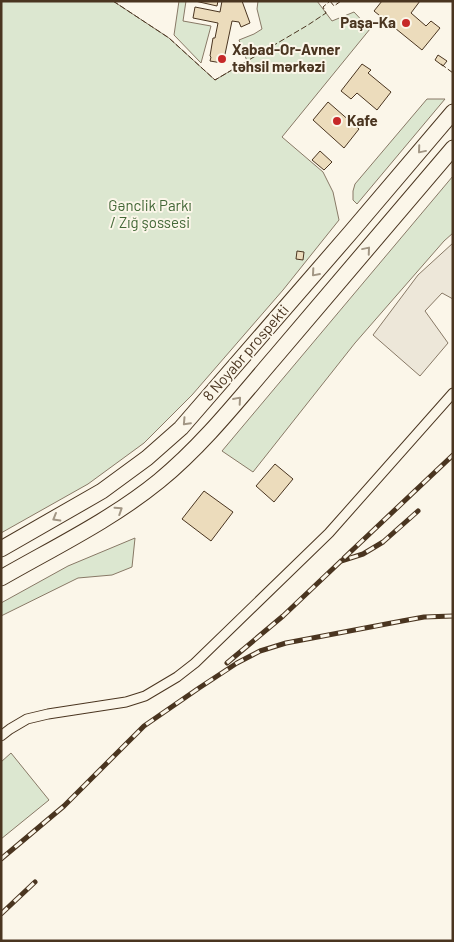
<svg xmlns="http://www.w3.org/2000/svg" width="454" height="942" viewBox="0 0 454 942" font-family="Barlow,sans-serif">
<style>
.green{fill:#dce7d0;stroke:#887966}
.parking{fill:#ede7d9;stroke:#887966}
.building{fill:#ecdcbc;stroke:#4a3520}
.lines{fill:none;stroke-linecap:round;stroke-linejoin:round}
.minor-casing{stroke:#4a3520;stroke-width:11}
.trunk-casing{stroke:#4a3520;stroke-width:17}
.minor{stroke:#fbf6e9;stroke-width:9}
.trunk{stroke:#fbf6e9;stroke-width:15}
.rail-casing{stroke:#4a3520;stroke-width:5}
.rail{stroke:#fbf6e9;stroke-width:3;stroke-dasharray:9;stroke-linecap:butt}
.fence{stroke:#4a3520;stroke-width:1;stroke-dasharray:6 2.5;stroke-linecap:butt}
.oneway{stroke:#a29684}
.poi-dot{fill:#c62828;stroke:#fbf6e9;stroke-width:2}
.labels{text-anchor:middle;stroke-width:4;stroke-linejoin:round;paint-order:stroke}
.poi-label{font-size:15px;font-weight:bold;fill:#4a3520;stroke:#fbf6e9;text-anchor:start}
.park-label{font-size:15px;fill:#436837;stroke:#fbf6e9}
.street-label{font-size:15px;fill:#4a3520;stroke:#fbf6e9}
</style>
<rect width="100%" height="100%" fill="#fbf6e9"/>
<g class="green">
<path d="M1,1h112l56,37 46,42 32,-19 -8,-21 15,-6 8,-5 -5,-20 1,-8h59l15,20 22,-9 16,17 -88,108 41,35 10,20 6,28 -56,70 -91,105 -48,48 -56,41 -87,49z"/>
<path d="M179,1h7l-3,20 28,5 -10,37 -27,-28z"/>
<path d="M444,99h1l-88,105 -4,-4v-9l2,-7 72,-85z"/>
<path d="M453,176v57l-9,8 -89,102 -102,129 -31,-21z"/>
<path d="M135,538l-3,29 -20,8 -34,3 -77,38v-13l67,-37z"/>
<path d="M11,753l38,47 -48,39v-77z"/>
</g>
<path class="parking" d="M453,243v56l-11,-6 -17,18 23,32 -28,33 -47,-41 45,-60z"/>
<g class="building">
<path d="M195,1h23l-1,5z"/>
<path d="M222,1h20l8,22 -9,4 -2,-5 -7,-1 -8,38h-1l-1,4 -12,-2 1,-4 -1,-1 3,-18h2l3,-15 -25,-5 2,-11 25,5z"/>
<path d="M382,1h38l-9,12 15,13 5,-5 9,7 -18,22 -48,-39z"/>
<path d="M438,55l9,6 -4,5 -8,-6z"/>
<path d="M362,64l9,6 -3,3 23,19 -14,18 -20,-17 -6,6 -10,-8z"/>
<path d="M328,102l31,27 -15,19 -31,-28z"/>
<path d="M320,151l12,11 -8,8 -12,-10z"/>
<path d="M297,251l7,1 -1,8 -7,-1z"/>
<path d="M275,464l18,15 -19,23 -18,-16z"/>
<path d="M204,491l29,21 -22,29 -29,-22z"/>
</g>
<g class="lines">
<defs>
<path id="minor" d="M1,736l9,-7 17,-10 21,-5 78,-12 19,-6 32,-19 18,-14 134,-130 124,-140"/>
<g id="trunk">
<path d="M1,549l101,-58 45,-33 34,-30 170,-196 102,-120"/>
<path d="M1,578c54,-31 110,-58 158,-97 44,-36 80,-82 117,-125 59,-69 118,-138 177,-208"/>
</g>
</defs>
<use href="#minor" class="minor-casing"/>
<use href="#trunk" class="trunk-casing"/>
<use href="#minor" class="minor"/>
<use href="#trunk" class="trunk"/>
<defs>
<g id="rail">
<path d="M344,558l109,-103"/>
<path d="M227,663l56,-47 58,-55 22,-7 20,-12 35,-31"/>
<path d="M1,859l63,-53 80,-80 55,-38 38,-25 23,-12 26,-8 116,-22 22,-4 29,-1"/>
<path d="M1,914l34,-32"/>
</g>
</defs>
<use href="#rail" class="rail-casing"/>
<use href="#rail" class="rail"/>
<g class="fence">
<path d="M113,1l56,37 46,42 93,-55 18,-12 -3,-6 7,-6"/>
<path d="M330,1l4,5 7,-5"/>
<path d="M441,64l12,9"/>
</g>
</g>
<defs><path id="oneway-chevron" d="M-2-3.5L2.5 0L-2 3.5" fill="none" stroke-width="1.6" stroke-linecap="round" stroke-linejoin="round" transform="scale(1.25)"/></defs>
<g class="oneway">
<use href="#oneway-chevron" transform="translate(421 150) rotate(130)"/>
<use href="#oneway-chevron" transform="translate(367 250) rotate(-50)"/>
<use href="#oneway-chevron" transform="translate(315 273) rotate(131)"/>
<use href="#oneway-chevron" transform="translate(238 400) rotate(-49)"/>
<use href="#oneway-chevron" transform="translate(186 422) rotate(133)"/>
<use href="#oneway-chevron" transform="translate(119 510) rotate(-33)"/>
<use href="#oneway-chevron" transform="translate(56 518) rotate(150)"/>
</g>
<g class="poi-dot">
<circle cx="406" cy="23" r="5"/>
<circle cx="222" cy="59" r="5"/>
<circle cx="337" cy="121" r="5"/>
</g>
<g class="labels">
<g class="poi-label">
<text x="396" y="28" text-anchor="end">Paşa-Ka</text>
<text x="232" y="55">Xabad-Or-Avner<tspan x="232" dy="17">təhsil mərkəzi</tspan></text>
<text x="347" y="126">Kafe</text>
</g>
<g class="park-label">
<text x="150" y="211">Gənclik Parkı<tspan x="150" dy="17">/ Zığ şossesi</tspan></text>
</g>
<g class="street-label">
<text transform="translate(246 353) rotate(-49)" y="5">8 Noyabr prospekti</text>
</g>
</g>
<rect width="454" height="942" fill="none" stroke="#4a3520" stroke-width="5"/>
</svg>
